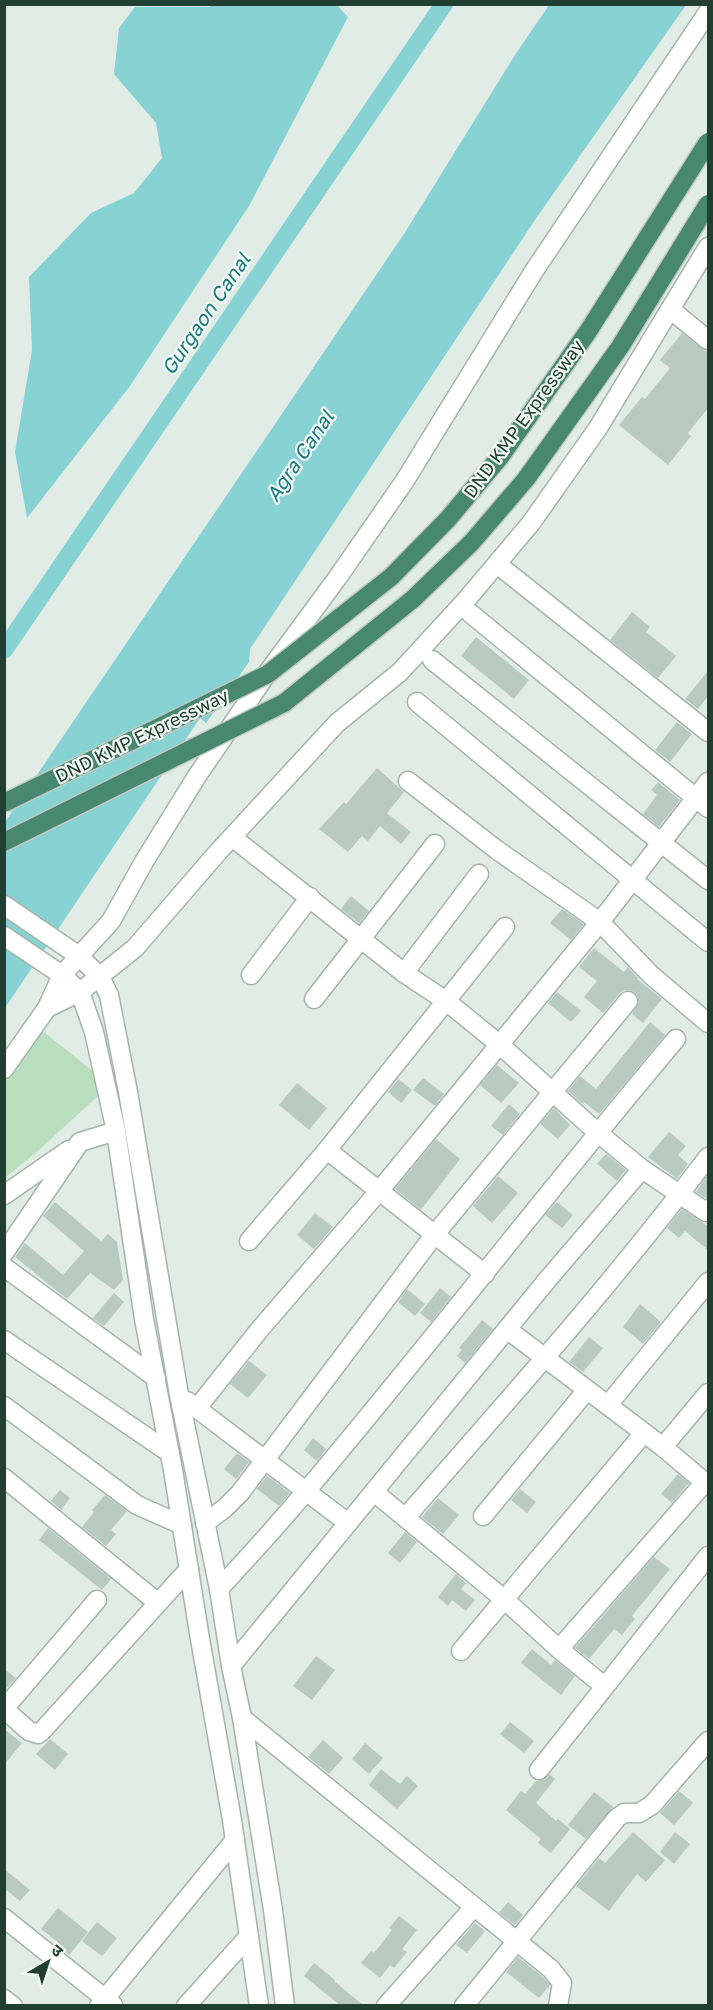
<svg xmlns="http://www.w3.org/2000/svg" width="713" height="2010" viewBox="0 0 713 2010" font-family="'Golos Text','Noto Sans Devanagari',sans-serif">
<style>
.green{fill:#b9debe}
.water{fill:#87d2d3}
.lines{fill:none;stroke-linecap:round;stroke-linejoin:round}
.canal{stroke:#87d2d3;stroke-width:18}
.building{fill:#b9cac1}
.minor-casing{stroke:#a4b4ac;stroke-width:21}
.tertiary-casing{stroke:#a4b4ac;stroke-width:21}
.minor{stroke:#fff;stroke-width:18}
.tertiary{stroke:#fff;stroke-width:18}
.trunk-bridge-casing{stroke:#c1c9c6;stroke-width:21;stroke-linecap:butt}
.trunk-bridge{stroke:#488770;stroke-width:18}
.labels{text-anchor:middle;stroke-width:4.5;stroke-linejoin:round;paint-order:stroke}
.street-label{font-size:18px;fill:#213e32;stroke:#f2f9f4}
.water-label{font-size:20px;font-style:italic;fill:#19787b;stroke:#f2f9f4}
</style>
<rect width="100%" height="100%" fill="#e1ece6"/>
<path class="green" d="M39,1028l71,57 -70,64 -35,29v-98z"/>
<g class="water">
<path d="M215,4l122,1 11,12 -99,189 -119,180 -103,132 -12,-66 17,-102 -3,-73 62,-64 43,-20 28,-35 -6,-35 -42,-49 5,-46 16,-21h74z"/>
<path d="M549,5h137l-149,212 -287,432 -1,13 -43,61 -6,-5 -195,290v-186l399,-588 111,-179z"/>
</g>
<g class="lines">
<path class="canal" d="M4,650l440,-646"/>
</g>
<g class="building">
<path d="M682,333l26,20v55l-20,25 3,3 -23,29 -49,-40 23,-28 3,2 25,-31 -10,-8z"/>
<path d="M632,612l18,15 -4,5 30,24 -18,22 -48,-38z"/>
<path d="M476,637l53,43 -15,19 -53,-43z"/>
<path d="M708,671v25l-10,13 -13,-10z"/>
<path d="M677,722l15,12 -22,28 -15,-12z"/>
<path d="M377,768l27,24 -17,21 24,19 -10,12 -21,-18 -12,15 -6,-5 -14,16 -29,-23 25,-27 2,2z"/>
<path d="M658,782l22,18 -21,27 -16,-13 14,-19 -6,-5z"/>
<path d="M351,896l18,15 -10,12 -18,-14z"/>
<path d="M562,909l22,15 -13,16 -21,-17z"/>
<path d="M594,948l30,24 4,-5 10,11 -1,1 25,20 -19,24 -11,-9 7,-12 -3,-9 -6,-3h-5l-5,3 -17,20 -19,-16 13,-16 -18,-14z"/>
<path d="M557,992l24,19 -10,11 -23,-19z"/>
<path d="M650,1022l15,13 -66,79 -15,-12 -1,2 -15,-13 12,-15 16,13z"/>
<path d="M497,1065l22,18 -18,20 -21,-18z"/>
<path d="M423,1078l21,16 -9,12 -22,-16z"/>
<path d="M398,1079l14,11 -11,13 -13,-11z"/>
<path d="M297,1083l30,25 -18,22 -30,-25z"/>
<path d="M509,1104l11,10 -17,21 -12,-9z"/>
<path d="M554,1108l16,17 -12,14 -18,-15z"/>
<path d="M669,1132l17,14 -8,9 10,9 -11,15 -29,-22z"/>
<path d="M436,1139l24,20 -39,51 -26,-21z"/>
<path d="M606,1154l20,16 -9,11 -20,-17z"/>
<path d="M498,1176l20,17 -26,30 -19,-17z"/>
<path d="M707,1176l1,22h-2l-10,-6z"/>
<path d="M55,1202l46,39 7,-7 9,8 6,38 -9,10 -24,-17 -23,26 -52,-42 10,-14 38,32 21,-24 -41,-35z"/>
<path d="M557,1202l16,13 -11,13 -17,-13z"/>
<path d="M682,1209l26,17v24l-23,-19 -6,7 -12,-10z"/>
<path d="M315,1213l18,14 -19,22 -17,-14z"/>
<path d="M440,1288l11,9 -20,25 -11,-9z"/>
<path d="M407,1289l18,15 -10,12 -17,-14z"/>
<path d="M114,1293l10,9 -20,24 -11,-8z"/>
<path d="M640,1304l21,18 -18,22 -20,-17z"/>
<path d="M482,1320l11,9 -28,34 -8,-7 5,-6 -3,-2z"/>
<path d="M589,1337l14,11 -20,24 -14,-10z"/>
<path d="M249,1361l18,14 -19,23 -18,-14z"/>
<path d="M313,1438l13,11 -9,12 -13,-11z"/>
<path d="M237,1453l12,9 -13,17 -12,-10z"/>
<path d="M678,1474l11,9 -17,20 -11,-9z"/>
<path d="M267,1476l23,17 -11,13 -22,-17z"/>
<path d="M520,1489l16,13 -9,11 -16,-13z"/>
<path d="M60,1490l10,8 -9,12 -10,-9z"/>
<path d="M105,1495l22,16 -16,19 5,4 -10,12 -24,-19 12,-15 -2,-2z"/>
<path d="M438,1498l21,17 -16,19 -21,-17z"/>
<path d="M48,1528l63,51 -9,11 -63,-50z"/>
<path d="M405,1532l12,10 -17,21 -12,-10z"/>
<path d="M654,1557l16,12 -38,47 3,3 -13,16 -8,-6 -25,30 -14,-11z"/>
<path d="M456,1574l10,9 -5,6 14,11 -9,11 -14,-11 -4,6 -10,-9z"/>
<path d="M532,1649l19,16 4,-5 20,16 -14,19 -40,-32z"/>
<path d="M316,1656l19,14 -23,30 -19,-14z"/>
<path d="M4,1669l12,9 -12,13z"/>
<path d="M510,1722l24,19 -10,12 -24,-19z"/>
<path d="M4,1729l18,14 -18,22z"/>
<path d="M50,1739l18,15 -13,16 -19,-16z"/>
<path d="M323,1740l20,18 -14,16 -21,-17z"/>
<path d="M365,1743l18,15 -14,16 -17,-15z"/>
<path d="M381,1769l19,15 7,-8 11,10 -21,23 -28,-24z"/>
<path d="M550,1774l5,5 -19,24 20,18 2,-2 12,10 -19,24 -13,-10 3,-4 -35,-29 15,-19 4,3 11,-13 8,-1z"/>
<path d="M679,1791l14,12 -19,22 -14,-12z"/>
<path d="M594,1792l19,15 -27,32 -18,-14z"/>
<path d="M633,1832l32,28 -19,22 -9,-8 -28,37 -33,-25 23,-28 6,5z"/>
<path d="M675,1832l15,12 -16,20 -14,-12z"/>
<path d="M4,1869l26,21 -10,11 -16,-13z"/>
<path d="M508,1902l15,13 -8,10 -16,-12z"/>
<path d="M58,1908l30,24 -19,23 -13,-10 2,-3 -17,-13z"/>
<path d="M399,1916l18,14 -15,19 5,3 -13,16 -4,-3 -10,13 -19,-15 10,-12 3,2 18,-23 -3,-2z"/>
<path d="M97,1922l20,16 -15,18 -20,-15z"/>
<path d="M475,1923l10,8 -18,22 -11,-8z"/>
<path d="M518,1957l25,20 7,8 -11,13 -33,-26z"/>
<path d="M314,1963l21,17 -1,1 30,25h-23l-37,-30z"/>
</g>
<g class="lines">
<defs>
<g id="minor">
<path d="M670,309l38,31"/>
<path d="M497,564l211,168"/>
<path d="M470,613l238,195"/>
<path d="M432,660l276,220"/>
<path d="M417,702l291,240"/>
<path d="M408,781l89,69 103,72 51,53 57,48"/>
<path d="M232,837l172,136 42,28 53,43 98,88 45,37 64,43 2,-3"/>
<path d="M404,973l75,-99"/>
<path d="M251,975l59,-78"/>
<path d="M314,999l121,-155"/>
<path d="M327,1150l158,124"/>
<path d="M4,1195l65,-45"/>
<path d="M249,1241l78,-91 178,-223"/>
<path d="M4,1253l76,-111 36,-11"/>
<path d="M4,1267l152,111"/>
<path d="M508,1330l155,117 45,38"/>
<path d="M4,1340l166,113"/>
<path d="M187,1401l161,122"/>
<path d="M608,1405l100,-123"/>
<path d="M4,1406l133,99 45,20"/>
<path d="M197,1408l63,-79 120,-139 220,-268 108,-140"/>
<path d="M663,1447l45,-54"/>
<path d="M4,1478l153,124"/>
<path d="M374,1492l131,108 54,49"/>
<path d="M483,1516l104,-126"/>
<path d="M406,1517c103,-118 208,-235 302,-360"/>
<path d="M205,1523l20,-15 15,-15 195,-259 193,-233"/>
<path d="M219,1589c30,-33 60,-65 88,-99 125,-148 243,-302 369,-451"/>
<path d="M461,1651l183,-218"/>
<path d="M231,1666l317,-387 94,-110"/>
<path d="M604,1686l-45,-37 146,-167"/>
<path d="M4,1709l25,22 9,3 4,-3 147,-162"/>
<path d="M4,1709l93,-109"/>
<path d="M242,1718l309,251 11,14 -4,23"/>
<path d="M539,1770l169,-214"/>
<path d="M4,1918l109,87"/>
<path d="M4,1999l9,7"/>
<path d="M99,2006l136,-166"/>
<path d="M186,2006l63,-70"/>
<path d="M386,2006l88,-99"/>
<path d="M464,2006l153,-188 7,-5h15l13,-8 56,-64"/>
</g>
<g id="tertiary">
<path d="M4,905l75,51 21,21 9,18 19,97 51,303 40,194 12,77 11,52 31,192 12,96"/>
<path d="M4,936l58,39 18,17 14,40 22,99 28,188 29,151 27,169 32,181 27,186"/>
<path d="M47,1008l33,-16 55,-44 83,-96 119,-129 63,-51 67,-73 64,-76 67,-95 110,-181"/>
<path d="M4,1069l43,-61 15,-33 49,-54 34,-61 52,-84 71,-104 70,-95 66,-95 130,-211 174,-259"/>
</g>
</defs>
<use href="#minor" class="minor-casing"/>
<use href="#tertiary" class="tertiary-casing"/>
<use href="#minor" class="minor"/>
<use href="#tertiary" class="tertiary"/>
<defs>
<g id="trunk-bridge">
<path d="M4,803l264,-129 123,-97 57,-58 52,-62 89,-127 119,-188"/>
<path d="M4,842l280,-139 129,-104 59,-57 54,-63 94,-132 88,-143"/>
</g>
</defs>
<use href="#trunk-bridge" class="trunk-bridge-casing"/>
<use href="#trunk-bridge" class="trunk-bridge"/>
</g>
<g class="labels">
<g class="street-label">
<text transform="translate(524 419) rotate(-54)" y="6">DND KMP Expressway</text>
<text transform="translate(142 736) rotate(-26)" y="6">DND KMP Expressway</text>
</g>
<g class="water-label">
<text transform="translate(206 314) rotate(-56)" y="7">Gurgaon Canal</text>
<text transform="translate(300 456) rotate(-56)" y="7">Agra Canal</text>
</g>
</g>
<rect width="713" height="2010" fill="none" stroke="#213e32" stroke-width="12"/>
<g transform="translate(48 1962) rotate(39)" stroke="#f2f9f4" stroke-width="4.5" paint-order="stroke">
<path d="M0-4.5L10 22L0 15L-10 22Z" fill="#213e32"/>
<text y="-9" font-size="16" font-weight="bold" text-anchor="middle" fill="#213e32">उ</text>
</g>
</svg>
